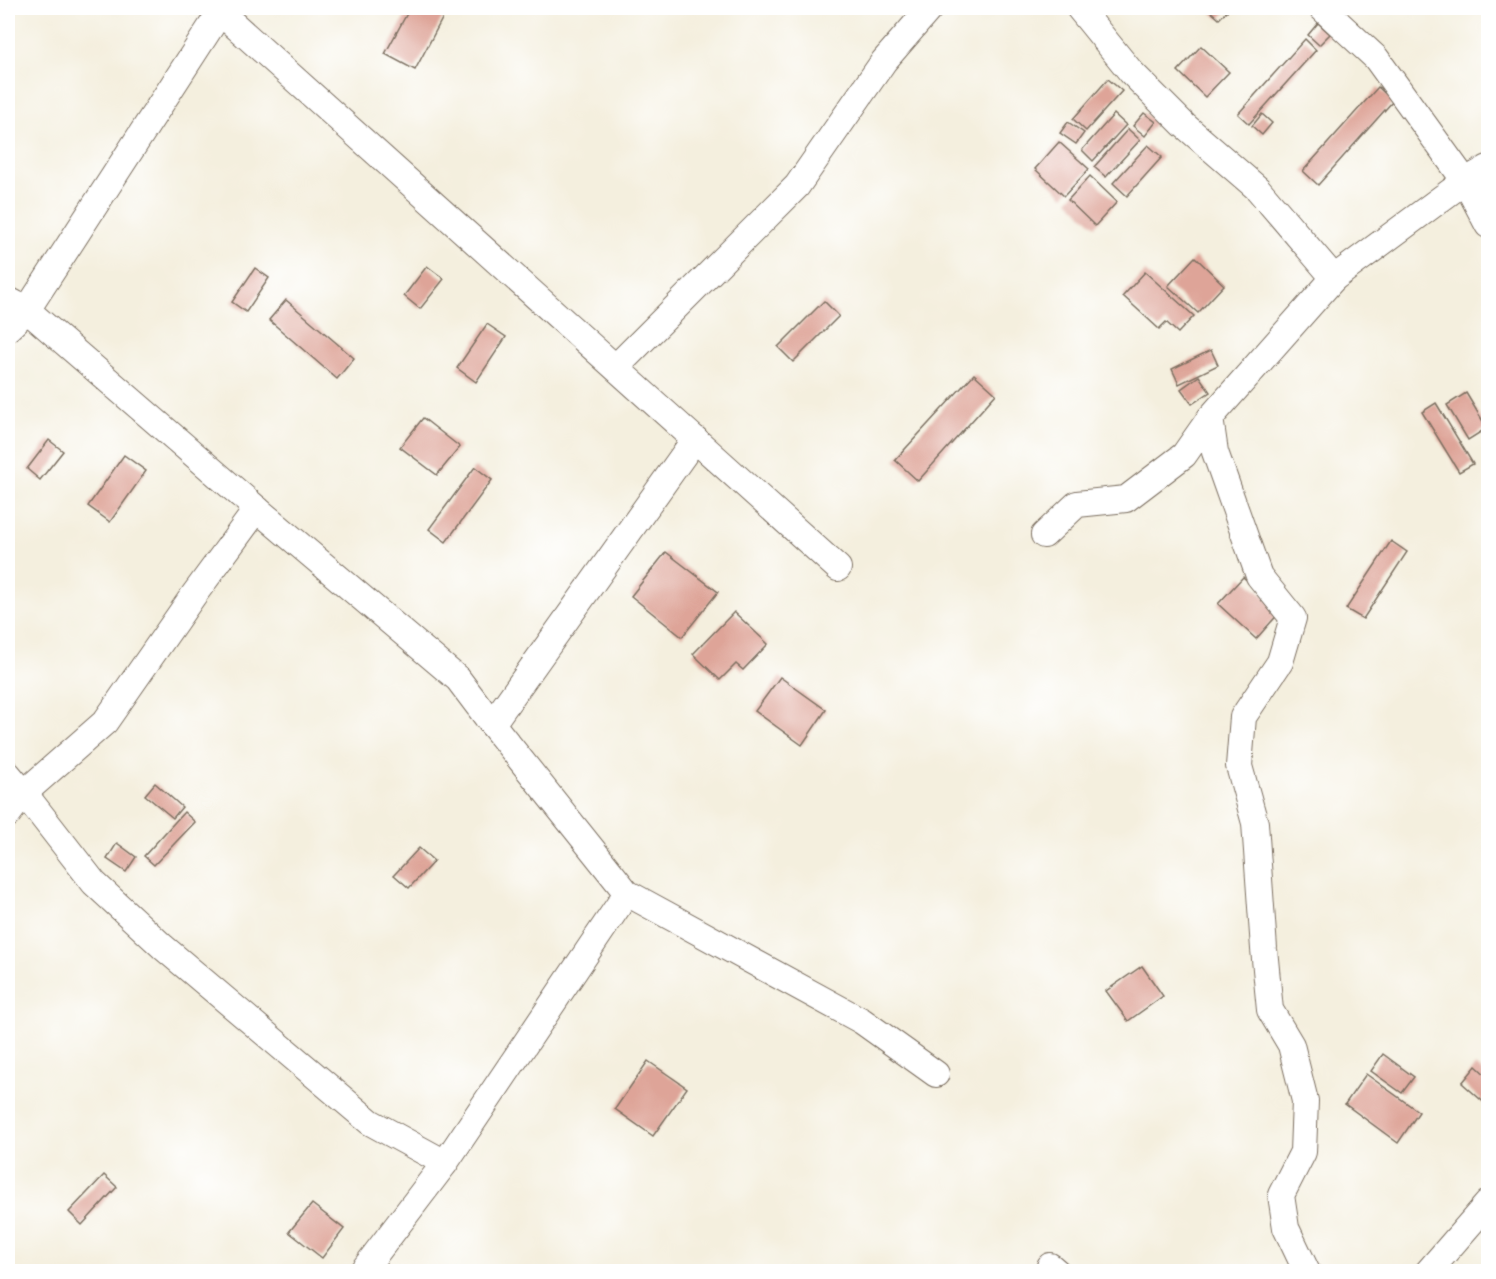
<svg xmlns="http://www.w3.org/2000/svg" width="1496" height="1279" viewBox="0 0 1496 1279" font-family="'Gochi Hand',sans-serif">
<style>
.building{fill:#dea498}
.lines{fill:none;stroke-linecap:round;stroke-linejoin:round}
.street-casing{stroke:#7c6f61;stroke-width:28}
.street{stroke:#fff;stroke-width:26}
</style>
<rect width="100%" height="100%" fill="#fff"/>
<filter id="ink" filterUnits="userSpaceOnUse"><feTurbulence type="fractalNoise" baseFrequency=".0167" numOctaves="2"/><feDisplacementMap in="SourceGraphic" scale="12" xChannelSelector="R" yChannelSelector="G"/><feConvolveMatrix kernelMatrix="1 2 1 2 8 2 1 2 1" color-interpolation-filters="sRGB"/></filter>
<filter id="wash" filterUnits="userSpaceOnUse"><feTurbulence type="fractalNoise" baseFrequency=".008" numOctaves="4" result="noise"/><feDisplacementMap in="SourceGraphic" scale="24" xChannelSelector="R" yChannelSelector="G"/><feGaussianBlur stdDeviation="1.35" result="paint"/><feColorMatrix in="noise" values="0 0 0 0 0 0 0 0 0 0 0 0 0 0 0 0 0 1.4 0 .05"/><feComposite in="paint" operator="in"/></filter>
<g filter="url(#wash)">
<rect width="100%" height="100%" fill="#f4efde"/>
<g id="blocks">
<g class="building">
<path d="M410,8h15l18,9 -28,53 -30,-16z"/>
<path d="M1207,8h23l-11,11z"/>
<path d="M1318,23l12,11 -11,11 -11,-10z"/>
<path d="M1305,39l11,11 -67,74 -11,-10z"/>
<path d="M1201,46l28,26 -24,25 -27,-26z"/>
<path d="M1108,79l14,12 -36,40 -13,-12z"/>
<path d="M1378,87l15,14 -75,84 -15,-14z"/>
<path d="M1144,113l12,9 -11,14 -12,-10z"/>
<path d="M1114,114l12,11 -33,36 -11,-11z"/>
<path d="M1262,114l10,9 -10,12 -10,-9z"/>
<path d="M1068,122l16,11 -8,11 -16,-11z"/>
<path d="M1128,129l12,11 -34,37 -12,-10z"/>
<path d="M1059,142l30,27 -25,27 -29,-27z"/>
<path d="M1148,145l14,12 -35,39 -14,-13z"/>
<path d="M1090,176l27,26 -22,24 -27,-26z"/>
<path d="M1195,257l29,28 -26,28 -30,-27z"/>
<path d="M427,266l17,13 -24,30 -16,-13z"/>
<path d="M255,268l14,10 -23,34 -14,-10z"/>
<path d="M1145,272l49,44 -16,17 -12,-11 -7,7 -36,-33z"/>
<path d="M286,300l68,58 -17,21 -68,-59z"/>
<path d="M824,301l15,15 -46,46 -15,-15z"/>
<path d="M487,324l19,13 -30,45 -19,-14z"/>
<path d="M1211,350l7,15 -39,19 -7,-15z"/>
<path d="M974,374l22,20 -78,87 -23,-21z"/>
<path d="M1199,376l11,16 -18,12 -11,-15z"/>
<path d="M1466,393l21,35 -19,12 -21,-35z"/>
<path d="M1436,403l37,61 -14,8 -37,-60z"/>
<path d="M423,418l37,29 -23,28 -37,-28z"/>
<path d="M49,440l14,11 -23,29 -13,-11z"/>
<path d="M124,455l22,16 -36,51 -22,-16z"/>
<path d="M475,467l17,13 -46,62 -17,-13z"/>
<path d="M1391,541l16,11 -44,67 -17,-10z"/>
<path d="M666,552l52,40 -36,45 -51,-41z"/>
<path d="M1243,577l38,34 -25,28 -38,-35z"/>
<path d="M734,612l34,32 -25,26 -7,-6 -16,16 -27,-26z"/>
<path d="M780,677l46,33 -24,35 -47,-34z"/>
<path d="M155,783l27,24 -9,11 -28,-23z"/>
<path d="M184,812l11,10 -41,43 -10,-9z"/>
<path d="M117,843l19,14 -10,15 -19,-13z"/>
<path d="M419,848l15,13 -25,27 -15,-13z"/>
<path d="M1142,966l21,30 -35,25 -22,-30z"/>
<path d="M1383,1054l31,23 -12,16 -31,-22z"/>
<path d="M648,1061l39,27 -34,48 -38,-27z"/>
<path d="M1476,1066l12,11v29l-26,-23z"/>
<path d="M1366,1074l53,38 -21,31 -53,-39z"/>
<path d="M104,1175l13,12 -35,38 -13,-13z"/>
<path d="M312,1204l32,25 -22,29 -33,-26z"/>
</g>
</g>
</g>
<g filter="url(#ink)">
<use href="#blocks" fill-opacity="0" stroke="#7c6f61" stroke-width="1.5"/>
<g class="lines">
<defs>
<g id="street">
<path d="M1079,8l52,64 53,53 74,64 76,89"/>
<path d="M1322,8l54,50 89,123 23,44"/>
<path d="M220,12l618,556"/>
<path d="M8,300l19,10 230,199 201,170 34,45 135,169 235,128 74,53"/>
<path d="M8,328l19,-18 196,-302"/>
<path d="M616,367l181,-181 87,-125 46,-53"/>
<path d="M1210,418l5,34 44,124 34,42 -13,44 -37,55 -4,49 16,57 9,126 6,61 21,35 14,56 -2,51 -22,43 5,33 21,44"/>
<path d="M1044,535l33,-31 49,-5 58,-44 26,-37 124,-140 131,-97 23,-13"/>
<path d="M492,724l203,-285"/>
<path d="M8,774l16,19 70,90 69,64 207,175 75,41"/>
<path d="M8,814l16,-21 81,-71 88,-126 64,-87"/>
<path d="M1050,1266l7,6"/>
<path d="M362,1272l83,-109 182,-270"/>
<path d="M1428,1272l60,-69"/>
</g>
</defs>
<use href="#street" class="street-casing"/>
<use href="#street" class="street"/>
</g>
</g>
<rect width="1496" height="1279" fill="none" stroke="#fff" stroke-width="30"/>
</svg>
